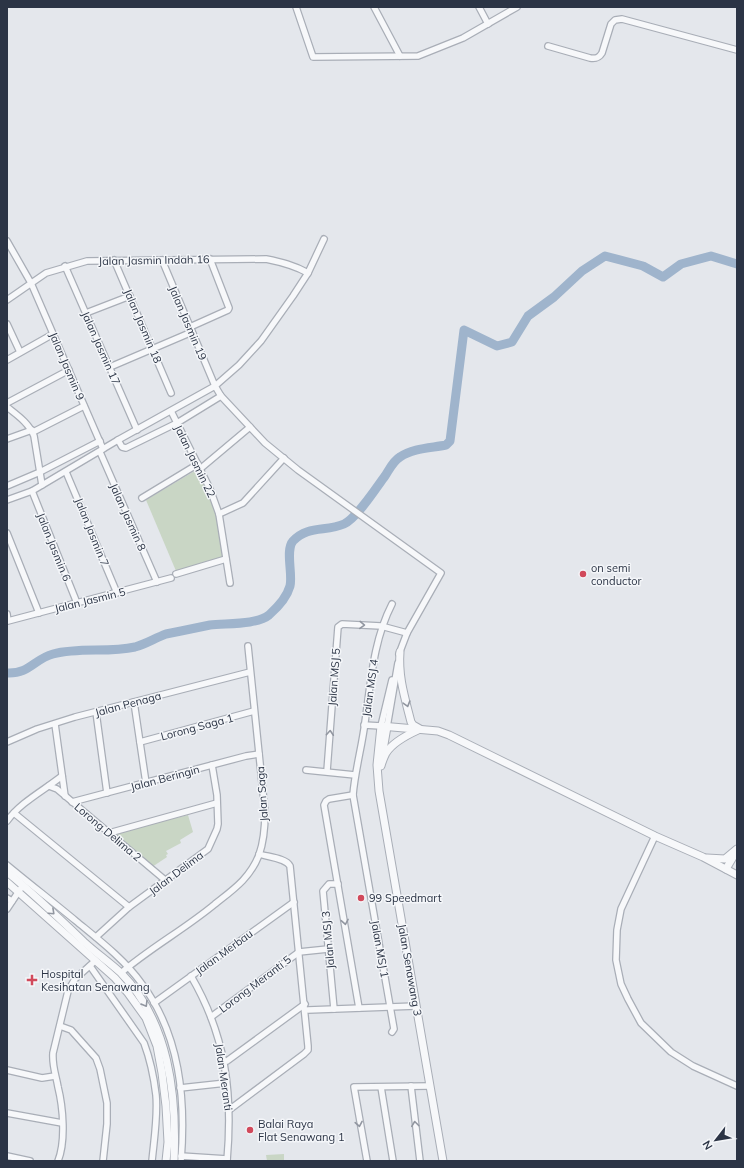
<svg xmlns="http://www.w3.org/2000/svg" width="744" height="1168" viewBox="0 0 744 1168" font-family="Mulish,sans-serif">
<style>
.green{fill:#c9d6c5}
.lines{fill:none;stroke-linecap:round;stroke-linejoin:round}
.river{stroke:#9fb4cc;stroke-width:9}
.minor-casing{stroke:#a9aeb7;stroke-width:8}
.tertiary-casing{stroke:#a9aeb7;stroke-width:9}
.minor{stroke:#f7f8fa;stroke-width:5.5}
.tertiary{stroke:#f7f8fa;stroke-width:7}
.oneway{stroke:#9196a0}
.poi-dot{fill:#d1495b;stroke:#f4f6f9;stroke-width:1.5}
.labels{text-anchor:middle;stroke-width:3;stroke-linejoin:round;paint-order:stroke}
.street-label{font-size:11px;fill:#2b3445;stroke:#f4f6f9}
.poi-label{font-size:11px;fill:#2b3445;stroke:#f4f6f9;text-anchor:start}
</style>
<rect width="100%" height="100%" fill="#e4e7ec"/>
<g class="green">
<path d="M198,469l19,45 7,44 -48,13 -30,-71z"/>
<path d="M188,815l5,17 -13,8 1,3 -15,8 2,3 -2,1 1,2 -15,10 -41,-33z"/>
<path d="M284,1154v7h-17l-1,-6z"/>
</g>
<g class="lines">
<path class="river" d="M7,673c23,1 27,-14 46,-19 27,-7 55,-1 82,-7 11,-3 20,-9 31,-13 5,-1 10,-2 15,-3 10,-2 19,-4 29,-6 16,-2 47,0 59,-10 9,-8 18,-18 21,-29 3,-12 -5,-36 3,-45 15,-16 33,-9 51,-17 13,-6 32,-36 41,-48 4,-6 8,-15 15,-19 13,-9 31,-9 46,-12l4,-4 14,-111 33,16 15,-4 16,-26 26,-19 28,-26 23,-15 38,10 20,11 18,-13 30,-8 26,8"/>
<defs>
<g id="minor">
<path d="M296,7l17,50 105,-1 45,-18 54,-31"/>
<path d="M374,7l26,49"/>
<path d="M479,7l9,17"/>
<path d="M548,46l42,12c6,1 9,0 12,-5l9,-29 4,-4 7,-1 115,31"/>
<path d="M7,241l24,42 72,166"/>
<path d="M114,260l57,133"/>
<path d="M162,260l53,126 6,10 44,47 33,27 143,103 -34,60 -8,21"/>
<path d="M65,266l72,164"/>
<path d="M7,300l39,-27 41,-12 179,-2c15,3 28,6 42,14"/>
<path d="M86,313l44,-17"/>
<path d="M7,324l13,28"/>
<path d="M190,327l38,-17 1,-2 -19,-49"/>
<path d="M7,360l46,-26"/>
<path d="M110,367l82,-35"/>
<path d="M7,403l62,-33"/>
<path d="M7,407c10,8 22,16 27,29l8,49"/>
<path d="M171,411l39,78 9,25 11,69"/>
<path d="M33,432l51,-26"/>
<path d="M7,439l25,-9"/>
<path d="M118,440l4,7 4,1 51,-25 44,-27"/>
<path d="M100,452l57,130"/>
<path d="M200,469l50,-42"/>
<path d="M66,472l51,121"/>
<path d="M7,486l33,-14 60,-31"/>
<path d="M32,491l45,112"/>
<path d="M142,498l56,-34"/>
<path d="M7,500l25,-9 86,-51 97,-54 24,-21 22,-24 32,-45 15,-23 16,-34"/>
<path d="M219,514l24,-11 41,-45"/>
<path d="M7,533l32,80"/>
<path d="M176,574l50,-15"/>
<path d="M392,604c-19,37 -21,78 -27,118 -3,25 -10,48 -12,73l41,234 -2,3"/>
<path d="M7,614l1,7 163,-43"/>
<path d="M134,702l12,81"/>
<path d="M96,712l11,81"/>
<path d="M55,724l10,72"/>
<path d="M364,725l17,1 11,-46"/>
<path d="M387,727l11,-64"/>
<path d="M7,742l30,-13 38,-12 175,-45"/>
<path d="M140,742l114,-31"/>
<path d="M306,770l49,5"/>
<path d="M327,771l11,-144 4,-3 39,2 26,7"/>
<path d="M49,786l8,3 108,91"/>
<path d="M353,795l-24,4 -3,2 -2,4 35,203"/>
<path d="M72,802l174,-46 13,-2"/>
<path d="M14,813l115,94"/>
<path d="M7,821c14,-19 36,-30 55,-45"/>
<path d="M109,833l108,-30"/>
<path d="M655,836l-34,73 -4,21 -1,30 5,24 7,15 13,24 30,29 22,14 44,20"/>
<path d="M7,865c23,19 46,37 69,56 23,19 48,38 66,63 38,51 44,115 39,177"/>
<path d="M7,898l5,3"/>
<path d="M7,909l16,-24"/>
<path d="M96,937l33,-30 79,-58 9,-20 1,-5 -1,-29 -5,-30"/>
<path d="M90,966l54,77c6,16 10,35 12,52 2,21 -2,45 -4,66"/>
<path d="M121,973c29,-25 64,-44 94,-69 19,-15 35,-26 44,-49 5,-14 6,-29 6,-43l-17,-166"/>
<path d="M191,976c35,60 42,117 36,185"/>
<path d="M154,1003l140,-101"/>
<path d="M334,1009l-11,-118 6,-7h9"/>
<path d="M308,1010l108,-4"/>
<path d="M211,1017l88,-65 29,-3"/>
<path d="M60,1026l11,4 25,28 4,11 7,34v21l-4,37"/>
<path d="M224,1061h3l78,-57"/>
<path d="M7,1070l35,8 13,-2"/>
<path d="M411,1086l9,75"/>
<path d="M381,1087l12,74"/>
<path d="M180,1088l46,-5"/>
<path d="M229,1110l75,-56 4,-4v-4l-18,-180c-4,-8 -22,-9 -31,-12"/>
<path d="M7,1113l55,10"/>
<path d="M7,1156l23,5"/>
<path d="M181,1156l46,3"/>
<path d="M58,1161c8,-20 5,-54 0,-74 -2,-12 -6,-21 -5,-34l15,-62 7,-12 20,-18"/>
<path d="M367,1161l-13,-74 75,-1"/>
</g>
<g id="tertiary">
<path d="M400,652c-2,25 5,46 11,70l2,3 7,4"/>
<path d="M382,756l5,-29"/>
<path d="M381,766c1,-4 3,-9 5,-13 7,-11 21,-18 32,-23"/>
<path d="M707,858l18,1 12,-10"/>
<path d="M726,869l10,-17"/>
<path d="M7,872c27,22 52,46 77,70 12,11 25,20 37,31 48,49 56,122 53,188"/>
<path d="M7,882l108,96 13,15 18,25 11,28 5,27 4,33 2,36 -2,19"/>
<path d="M443,1161l-64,-370 -2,-26 4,-39 57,5 11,4 206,101 48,21 34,18"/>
</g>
</defs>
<use href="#minor" class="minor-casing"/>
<use href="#tertiary" class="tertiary-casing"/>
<use href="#minor" class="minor"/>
<use href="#tertiary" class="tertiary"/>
</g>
<defs><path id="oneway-chevron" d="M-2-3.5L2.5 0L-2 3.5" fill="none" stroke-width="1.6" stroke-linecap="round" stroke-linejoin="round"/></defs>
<g class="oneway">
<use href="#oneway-chevron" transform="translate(362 625) rotate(2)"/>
<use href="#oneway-chevron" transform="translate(407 704) rotate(74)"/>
<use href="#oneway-chevron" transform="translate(330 733) rotate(-86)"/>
<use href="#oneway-chevron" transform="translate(52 912) rotate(43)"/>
<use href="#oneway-chevron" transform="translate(345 922) rotate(80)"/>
<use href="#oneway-chevron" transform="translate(145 1004) rotate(59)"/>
<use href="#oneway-chevron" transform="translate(359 1124) rotate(80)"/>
<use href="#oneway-chevron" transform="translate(415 1124) rotate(-97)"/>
</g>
<g class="poi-dot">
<circle cx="583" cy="574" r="4"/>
<circle cx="361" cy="898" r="4"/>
<path d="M30 974h4v4h4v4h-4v4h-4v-4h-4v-4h4z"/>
<circle cx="250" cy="1130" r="4"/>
</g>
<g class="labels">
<g class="street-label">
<text transform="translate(154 260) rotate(-1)" y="4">Jalan Jasmin Indah 16</text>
<text transform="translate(188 323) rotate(67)" y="4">Jalan Jasmin 19</text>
<text transform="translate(143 326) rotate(67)" y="4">Jalan Jasmin 18</text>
<text transform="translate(101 348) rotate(66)" y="4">Jalan Jasmin 17</text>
<text transform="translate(67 366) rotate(67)" y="4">Jalan Jasmin 9</text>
<text transform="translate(195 461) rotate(64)" y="4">Jalan Jasmin 22</text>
<text transform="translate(128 517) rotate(66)" y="4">Jalan Jasmin 8</text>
<text transform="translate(92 532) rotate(68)" y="4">Jalan Jasmin 7</text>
<text transform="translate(54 547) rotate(68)" y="4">Jalan Jasmin 6</text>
<text transform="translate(90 600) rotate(-14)" y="4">Jalan Jasmin 5</text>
<text transform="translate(334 677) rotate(-86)" y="4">Jalan MSJ 5</text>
<text transform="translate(370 688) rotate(-82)" y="4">Jalan MSJ 4</text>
<text transform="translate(128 704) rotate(-15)" y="4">Jalan Penaga</text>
<text transform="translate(197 727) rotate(-15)" y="4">Lorong Saga 1</text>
<text transform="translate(165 778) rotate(-15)" y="4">Jalan Beringin</text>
<text transform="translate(262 794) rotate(-94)" y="4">Jalan Saga</text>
<text transform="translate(108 832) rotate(40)" y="4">Lorong Delima 2</text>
<text transform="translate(176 873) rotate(-37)" y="4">Jalan Delima</text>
<text transform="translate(328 940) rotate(-95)" y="4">Jalan MSJ 3</text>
<text transform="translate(380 949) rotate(80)" y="4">Jalan MSJ 1</text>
<text transform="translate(224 952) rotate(-36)" y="4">Jalan Merbau</text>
<text transform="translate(410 970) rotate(80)" y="4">Jalan Senawang 3</text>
<text transform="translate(255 984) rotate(-37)" y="4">Lorong Meranti 5</text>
<text transform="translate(224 1077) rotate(82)" y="4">Jalan Meranti</text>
</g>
<g class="poi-label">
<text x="591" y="572">on semi<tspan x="591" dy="13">conductor</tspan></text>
<text x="369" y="902">99 Speedmart</text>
<text x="41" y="978">Hospital<tspan x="41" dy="13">Kesihatan Senawang</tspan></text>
<text x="258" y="1128">Balai Raya<tspan x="258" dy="13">Flat Senawang 1</tspan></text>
</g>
</g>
<rect width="744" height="1168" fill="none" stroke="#2b3445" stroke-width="16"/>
<g transform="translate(716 1140) rotate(239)" stroke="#f4f6f9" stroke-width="3" paint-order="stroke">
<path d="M0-3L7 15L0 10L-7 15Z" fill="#2b3445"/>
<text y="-6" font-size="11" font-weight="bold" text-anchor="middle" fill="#2b3445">N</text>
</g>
</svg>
